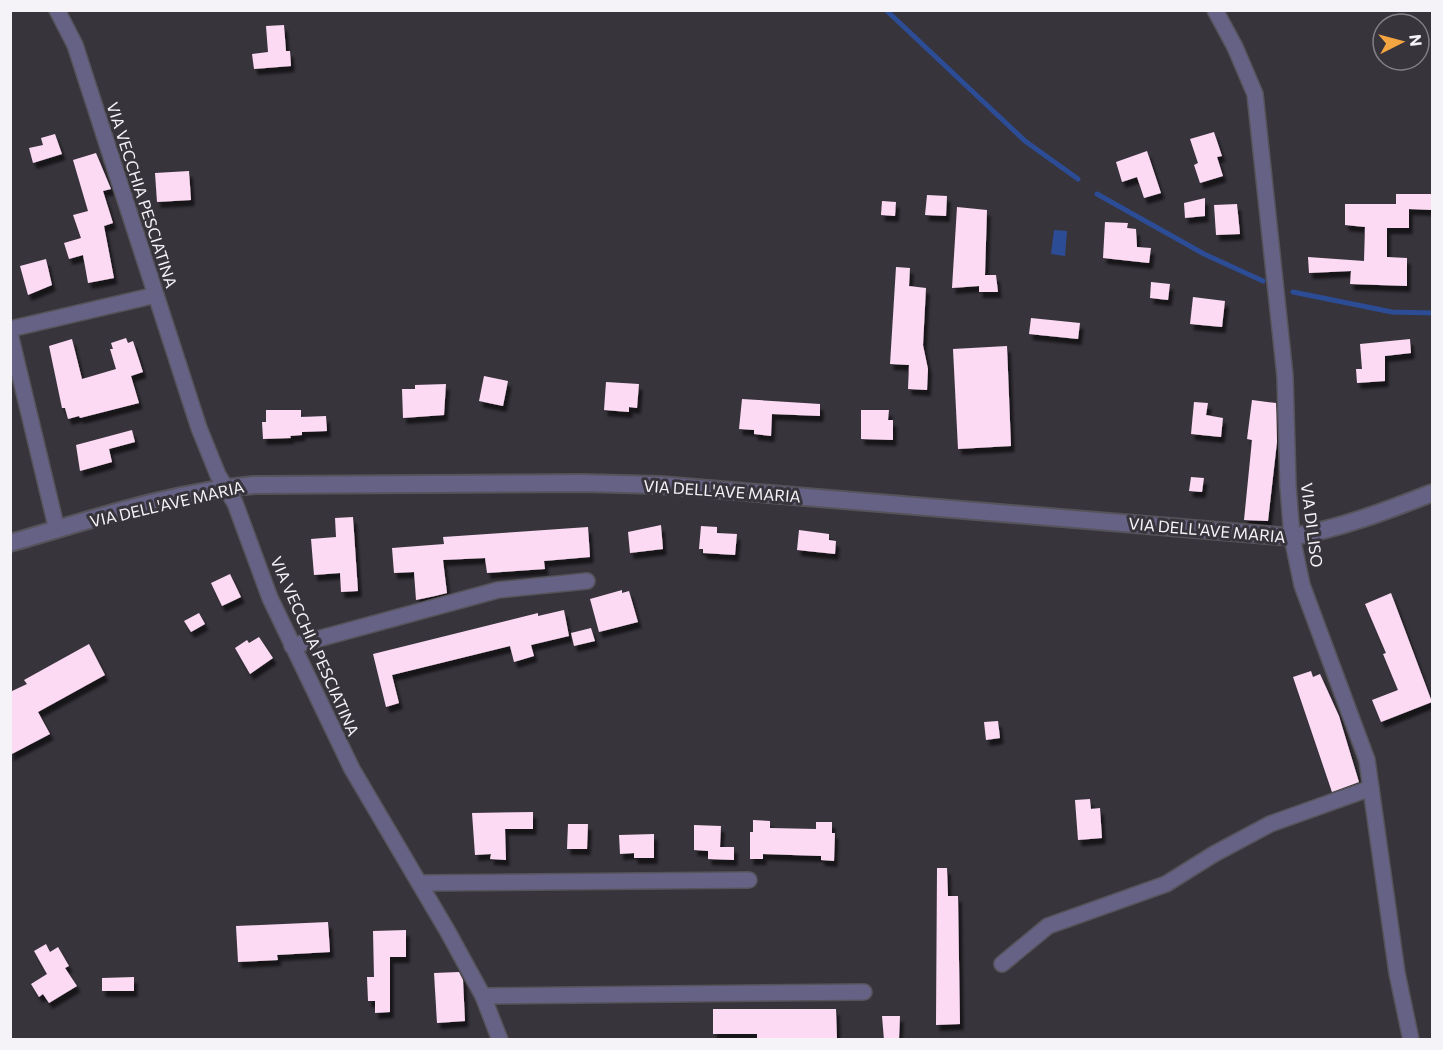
<svg xmlns="http://www.w3.org/2000/svg" width="1443" height="1050" viewBox="0 0 1443 1050" font-family="Commissioner,sans-serif">
<style>
.water{fill:#2c4c95}
.lines{fill:none;stroke-linecap:round;stroke-linejoin:round}
.stream{stroke:#2c4c95;stroke-width:5}
.building{fill:#fcdaf3;filter:url(#shadow)}
.minor-casing{stroke:#56535a;stroke-width:18}
.tertiary-casing{stroke:#56535a;stroke-width:20}
.minor{stroke:#656286;stroke-width:15}
.tertiary{stroke:#656286;stroke-width:16}
.labels{text-anchor:middle;stroke-width:6;stroke-linejoin:round;paint-order:stroke}
.street-label{font-size:16px;fill:#f6f3f8;stroke:#38343c}
</style>
<defs>
<filter id="shadow"><feDropShadow dx="3.5" dy="6" stdDeviation="1.5" flood-color="#0009"/></filter>
</defs>
<rect width="100%" height="100%" fill="#38343c"/>
<path class="water" d="M1054,230l13,1 -2,25 -14,-2z"/>
<g class="lines">
<g class="stream">
<path d="M886,10l139,131 53,38"/>
<path d="M1097,194l107,60 59,27"/>
<path d="M1293,292l99,20 40,1"/>
</g>
</g>
<g class="building">
<path d="M284,25l2,26h4l1,15 -37,3 -2,-15 16,-2 -2,-26z"/>
<path d="M1214,132l8,24 -5,1 6,19 -23,7 -6,-18 4,-2 -8,-24z"/>
<path d="M55,134l7,20 -29,9 -4,-15 14,-3 -2,-7z"/>
<path d="M1147,151l14,42 -17,5 -7,-21 -15,5 -6,-20z"/>
<path d="M96,153l15,36 -8,2 10,32 -9,3 10,52 -26,5 -5,-28 -14,4 -5,-16 17,-5 -8,-23 15,-4 -15,-51z"/>
<path d="M189,171l2,29 -34,2 -2,-29z"/>
<path d="M1396,194h36v16l-23,-1v19h-22v29l20,1v28l-57,-2 1,-13 -42,2 -1,-16 56,4 1,-34 -20,-2v-21h51z"/>
<path d="M927,195l20,1 -1,20 -21,-1z"/>
<path d="M1205,198v18l-20,2 -1,-15z"/>
<path d="M882,201l14,1 -1,14 -14,-1z"/>
<path d="M1237,204l3,30 -24,1 -2,-30z"/>
<path d="M957,207l30,3 -2,65h11l2,17h-19v-6l-27,2z"/>
<path d="M1105,222l23,1 -1,5 9,1 1,18 14,1 -2,15 -46,-5z"/>
<path d="M46,259l6,26 -24,10 -8,-29z"/>
<path d="M896,267l14,1 -1,18 17,2 -3,57 5,24 -1,21 -19,-1 1,-24 -19,-1z"/>
<path d="M1151,282l19,2 -2,16 -18,-2z"/>
<path d="M1193,297l32,4 -3,26 -32,-3z"/>
<path d="M1031,318l49,5 -2,16 -49,-5z"/>
<path d="M126,338l2,5 5,-2 10,31 -12,4 8,27 -59,15 -1,-2 -11,3 -3,-11h-3l-13,-62 23,-7 10,40 34,-10 -6,-20h3l-2,-6z"/>
<path d="M1410,339l1,14 -26,3v25l-28,2 -1,-14h6l-2,-25z"/>
<path d="M1007,346l4,100 -53,3 -5,-100z"/>
<path d="M484,376l24,5 -5,25 -24,-5z"/>
<path d="M606,382l33,2 -2,24 -8,-1v5l-25,-2z"/>
<path d="M446,384l-2,31 -41,3 -1,-29h13v-4z"/>
<path d="M742,399l78,5v12l-48,-2 -1,22 -17,-2v-4l-15,-1z"/>
<path d="M1252,400l24,3 1,39 -9,79 -24,-1 8,-80 -5,-1z"/>
<path d="M1194,402l14,1 -2,12 17,3 -2,19 -30,-3z"/>
<path d="M266,410h35v7l25,-1 1,15 -25,1v3l-12,1 1,2 -28,1 -1,-17h4z"/>
<path d="M861,410h28l-1,10h5v20l-32,-1z"/>
<path d="M132,430l3,12 -26,7 3,13 -32,9 -4,-26z"/>
<path d="M1191,477l13,1 -2,14 -13,-1z"/>
<path d="M353,517l5,74 -17,1 -1,-19 -26,2 -3,-36 25,-2 -1,-19z"/>
<path d="M661,525l2,24 -33,4 -2,-21z"/>
<path d="M701,526l16,1v6l20,1 -2,21 -32,-2v-4h-4z"/>
<path d="M588,527l2,30 -46,4 1,8 -58,4 -2,-15 -42,2 4,33 -12,3 -19,4 -2,-28 -20,1 -2,-25 52,-4 -1,-7z"/>
<path d="M799,530l30,4v6l7,1 -1,13 -38,-4z"/>
<path d="M230,574l11,23 -19,9 -11,-23z"/>
<path d="M622,590v3l7,-2 9,31 -39,10 -9,-33z"/>
<path d="M1391,593l41,109 -51,20 -9,-22 26,-10 -15,-36 3,-1 -21,-49z"/>
<path d="M564,610l5,26 -38,9 3,11 -20,6 -4,-16 -118,29 7,28 -13,4 -13,-53 165,-41v3z"/>
<path d="M199,613l6,11 -14,8 -7,-11z"/>
<path d="M591,628l4,13 -21,5 -3,-13z"/>
<path d="M259,637l14,21 -23,16 -15,-26 12,-8 2,3z"/>
<path d="M89,644l16,31 -67,37 12,22 -40,21v-63l17,-8 -3,-4z"/>
<path d="M1311,671l2,6 7,-3 19,42 20,66 -27,10 -39,-115z"/>
<path d="M998,721l2,17 -14,2 -2,-18z"/>
<path d="M1090,799l1,10 9,-1 2,30 -24,2 -3,-40z"/>
<path d="M533,812v17h-28l1,31 -16,-1 1,-5 -16,1 -3,-42z"/>
<path d="M753,820l17,1v7l46,1v-7h16v11h3l-1,28 -13,-1v-4l-58,-2v5h-13v-27h3z"/>
<path d="M568,824h20l-1,25h-20z"/>
<path d="M694,825l27,1 -1,21h14v13l-26,-1v-8l-14,-1z"/>
<path d="M654,834v24h-20v-5l-14,1 -1,-19z"/>
<path d="M937,868h10l1,28h10l2,128 -24,1z"/>
<path d="M328,922l2,30 -53,3 1,5 -40,2 -2,-36z"/>
<path d="M406,930v27h-16v55l-15,1v-12h-7l-1,-24h7l-1,-46z"/>
<path d="M46,944l4,8 8,-5 11,19 -4,2 12,18 -28,17 -6,-9 -4,3 -8,-13 16,-10 -13,-23z"/>
<path d="M459,972l4,8 2,41 -28,2 -3,-50z"/>
<path d="M134,977v14h-32v-13z"/>
<path d="M713,1009h123l1,30h-80v-5h-44z"/>
<path d="M882,1016h18l-1,23 -15,1z"/>
</g>
<g class="lines">
<defs>
<g id="minor">
<path d="M57,10l18,35 124,383 19,47 17,28 35,95 82,171 96,163 35,64 17,44"/>
<path d="M1215,10l20,37 20,47 30,282 3,110 4,51 10,48 65,175 30,213 14,67"/>
<path d="M10,329l146,-34"/>
<path d="M10,334l47,196"/>
<path d="M292,646l206,-56 89,-9"/>
<path d="M421,883l328,-3"/>
<path d="M1002,964l46,-38 118,-42 48,-30 56,-30 101,-36"/>
<path d="M483,996l381,-4"/>
</g>
<path id="tertiary" d="M10,543c80,-23 161,-51 244,-58l328,-2 78,2 632,52c49,-9 94,-26 140,-44"/>
</defs>
<use href="#minor" class="minor-casing"/>
<use href="#tertiary" class="tertiary-casing"/>
<use href="#minor" class="minor"/>
<use href="#tertiary" class="tertiary"/>
</g>
<g class="labels">
<g class="street-label">
<text transform="translate(142 195) rotate(72)" y="6">VIA VECCHIA PESCIATINA</text>
<text transform="translate(722 491) rotate(4)" y="6">VIA DELL'AVE MARIA</text>
<text transform="translate(167 504) rotate(-13)" y="6">VIA DELL'AVE MARIA</text>
<text transform="translate(1312 525) rotate(83)" y="6">VIA DI LISO</text>
<text transform="translate(1207 530) rotate(5)" y="6">VIA DELL'AVE MARIA</text>
<text transform="translate(315 646) rotate(66)" y="6">VIA VECCHIA PESCIATINA</text>
</g>
</g>
<rect width="1443" height="1050" fill="none" stroke="#f6f3f8" stroke-width="24"/>
<g transform="translate(1401 42) rotate(84)"><circle r="28" fill="#38343c" stroke="#848087" stroke-width="1.5"/>
<path d="M0-4.5L10 22L0 15L-10 22Z" fill="#f2a541"/>
<text y="-9" font-size="16" font-weight="bold" text-anchor="middle" fill="#f6f3f8">N</text>
</g>
</svg>
